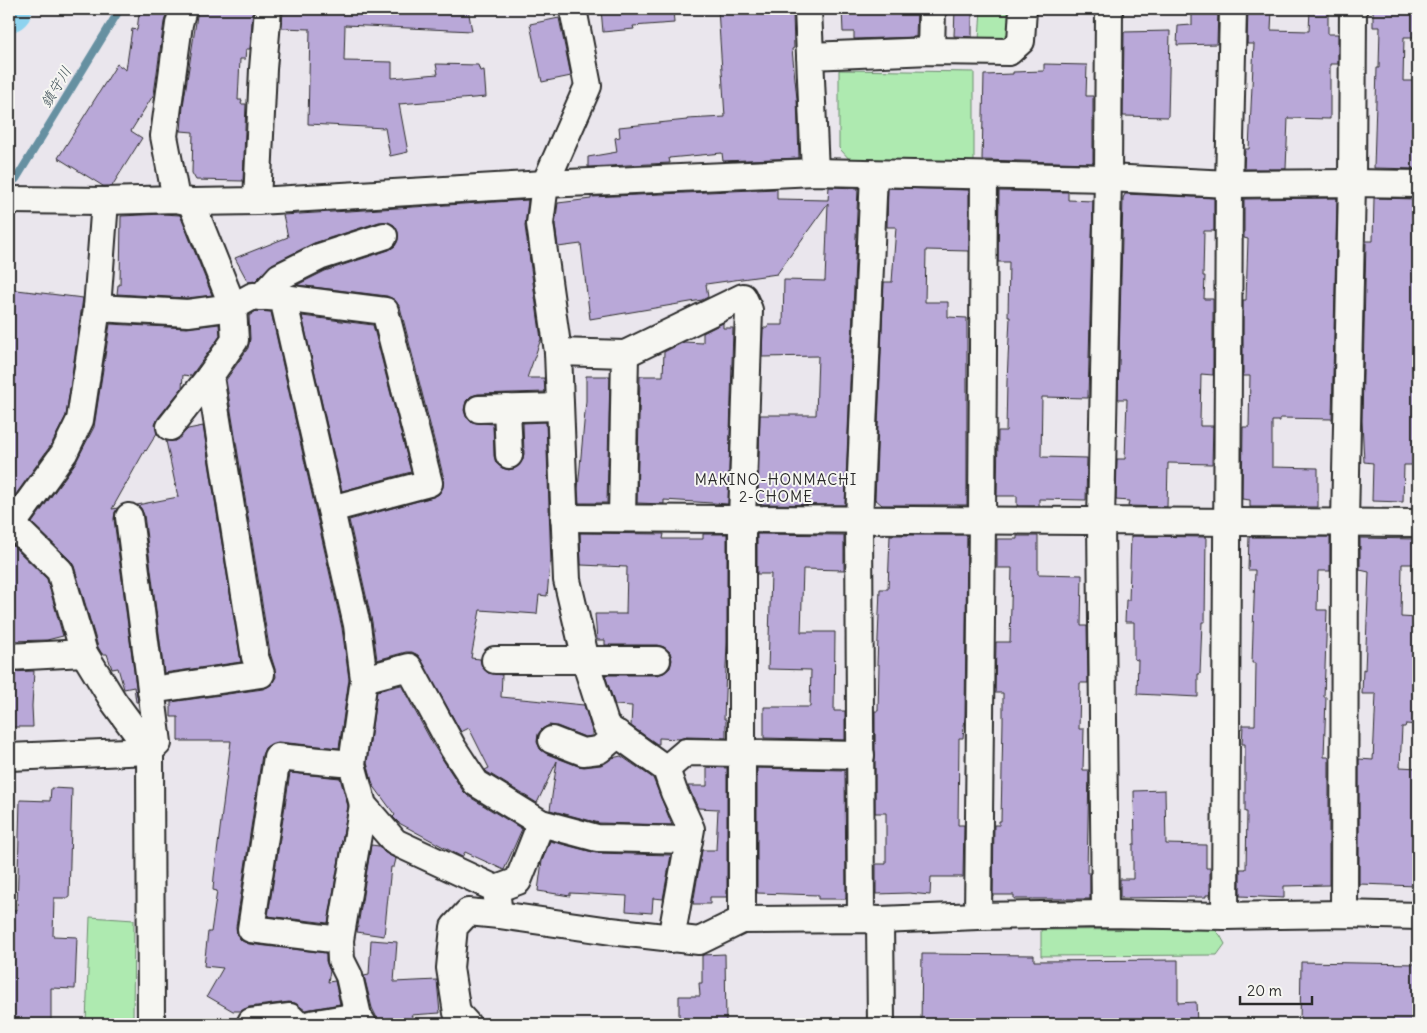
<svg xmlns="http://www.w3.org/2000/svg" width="1427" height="1033" viewBox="0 0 1427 1033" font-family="Delius,'Klee One',sans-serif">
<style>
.green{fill:#aeeab0;stroke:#6c8a6e}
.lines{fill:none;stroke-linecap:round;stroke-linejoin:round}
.stream{stroke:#6690a1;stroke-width:8}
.river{stroke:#8ed3ef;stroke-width:44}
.building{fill:#b9a8d8;stroke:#2b2b2b}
.minor-casing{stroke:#2b2b2b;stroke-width:30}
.minor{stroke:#f6f6f2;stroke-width:26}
.labels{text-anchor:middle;stroke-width:4;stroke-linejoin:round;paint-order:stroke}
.water-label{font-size:15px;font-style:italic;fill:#44555c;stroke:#f6f6f2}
.neighbourhood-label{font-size:15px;letter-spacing:1px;fill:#2b2b2b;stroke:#f6f6f2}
</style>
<rect width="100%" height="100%" fill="#eae6ed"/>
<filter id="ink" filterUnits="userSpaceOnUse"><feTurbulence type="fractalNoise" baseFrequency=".02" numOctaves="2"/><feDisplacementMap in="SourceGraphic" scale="10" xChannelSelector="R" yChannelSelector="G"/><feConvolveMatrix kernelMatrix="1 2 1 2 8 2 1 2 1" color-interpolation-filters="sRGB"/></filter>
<g filter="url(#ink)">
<g class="green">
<path d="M981,9h36l-7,33 -31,-2z"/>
<path d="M839,70l135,2v92l-121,-1 -14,-15z"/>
<path d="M90,917l44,3 -1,99 -19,-1 -28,5z"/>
<path d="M1214,929l6,6 5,9 -8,11 -176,1v-26z"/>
</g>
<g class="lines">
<path class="stream" d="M16,179l104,-170"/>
<path class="river" d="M9,10l1,-1"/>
</g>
<g class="building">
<path d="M146,9h22l-4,13 -10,72 -23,37 11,7 -30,48h-9l-45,-28 59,-94 9,6 6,-41 5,1 2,-16h6z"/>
<path d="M198,9h55l-3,40h-4l-1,10h-5l-2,41h4l-1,4h5l-3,77 -47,-1 -4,-7 1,-41 -12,-1 2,-25z"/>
<path d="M283,9h185l4,22 -127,-6 -1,36 48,1v16l46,-4 -2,-10 42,1 2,6 4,-1 2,27 -87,7 9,48 -18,4 -5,-28 -77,-4 2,-95 -28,-1z"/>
<path d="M601,9h72l1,14 -41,3 1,3 -31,3z"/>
<path d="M718,9h40v5l35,-1 1,35 -2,1 5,50 2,59 -76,3 -1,-8 -53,5 1,5 -82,4v-10l29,-5 -2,-14 5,-1 -1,-10 68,-7v-1l38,-2z"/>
<path d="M842,9h75l-1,28 -62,2v-7h-11z"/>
<path d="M955,9h17v28l-18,-1z"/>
<path d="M1192,9h26l-1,35 -40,1 1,-19 14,-1z"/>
<path d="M1248,9h24l-1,21 38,1 1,-22h18v25h10v30h-8v55l-42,-1 -2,51h-42l1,-20h4l5,-105h-7z"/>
<path d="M1373,9h45v28h-14l-1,44h15v88l-44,-1 3,-100h2l1,-41h-7z"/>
<path d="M559,18l12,58 -29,6 -12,-58z"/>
<path d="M1170,31l-2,86 -45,-1 1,-84z"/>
<path d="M1044,64l43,1 -1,31h7v67l-111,-3 2,-85 29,-1v-2l31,-1z"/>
<path d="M829,187l29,1 -13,317 -87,-1 2,-89h56l2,-59 -56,1 1,-29h5v-3h15l1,-45 41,1 3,-78 -51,71 -71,10 2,13 -6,3 -112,19 -9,-75 -23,3 -3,-23 3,-21 33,-4v-2l186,-8v10l51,1z"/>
<path d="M888,188l81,2v61l-43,-1 -1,52h23v15l19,1v187h-85l-7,-6 9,-217h8l4,-55h-9z"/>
<path d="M999,191l69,1v8l25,1 -5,197 -46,-1 -1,60 46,1 -1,42 -47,-1v7h-22v-10h-20l1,-65h8l1,-50 3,-64h-2l1,-55h-11z"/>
<path d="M1125,194l89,4v33h-10l-1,45h2l-1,23h9v76l-12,-1 -1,48v4h13l-1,38 -44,-1 -1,44 -39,-1 1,-5 -13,-1 1,-41h8l2,-60h-9l5,-201z"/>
<path d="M1337,198l-5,221 -52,-1v3h-8v46l46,1v39h-68v-7l-8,-1 1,-72h6l1,-51h-7v-76h3l2,-61 -4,-1v-39z"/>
<path d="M1374,198l44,1v266h-14l-1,37 -31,-1 1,-38 -9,-1 -2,-42 4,-179h7z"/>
<path d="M528,200l-3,26 16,113 -14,39h17l1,14 -67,2 -7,2 -5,5 -2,9 2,7 6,5 21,2 1,32 2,7 6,5 7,2 8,-3 5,-6 2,-7 -1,-31 23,-1 5,141h-1l-3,33 -8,-1 -2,19 -57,-4 -9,48 9,1 2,8 6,6 14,2 -1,22 83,8 8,26v5l-7,1 -28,-11 -8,-1 -7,4 -4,5 -1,8 3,7 7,5 31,12 6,1 17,-2 11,-7 9,-2 32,22 19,47 -73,-2 -49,-13 7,-49 -20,42 -50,-31 -2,-2 4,-2 -20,-40 -8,4 -43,-77 -6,-3h-6l-29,8 -5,-38 -23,-102 84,-23 6,-3 4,-7 1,-8 -44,-172 -5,-7 -8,-4 -90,-11 28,-14 64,-21 6,-4 3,-6v-8l-4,-7 -6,-3h-9l-65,21 -42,21 -17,17 -7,1 -13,-24 53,-21 -5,-22z"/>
<path d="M163,214l17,1 32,80 -25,3 -70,-4 1,-9h2l1,-69z"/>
<path d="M9,289l74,9 -17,118 -15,29 -42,59z"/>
<path d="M256,311l15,1 71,316 7,51 -10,69 -61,-6 -7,2 -6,4 -3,7 -26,172 1,8 5,6 7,3 77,9v8l4,10 -2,11 7,-1 5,23 -35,6 -10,-7 -6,-1 -40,5 -8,4h-8l-26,-15 16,-28 -19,-2 4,-34h3l6,-41 -4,-1 1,-13 17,-136h-53v-24h-7v-15l92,-13 8,-4 5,-8 -1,-8 -5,-16 -44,-273 22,-32 2,-9 -1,-23z"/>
<path d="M302,316l71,9 38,147 -69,19z"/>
<path d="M723,323v5h10l-5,176 -64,-4v4l-27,-1 3,-127h23l1,-24 20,-10 19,1v-10z"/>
<path d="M110,324l77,4 32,-4 1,12 -29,40 -8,-1 -1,13 -24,30 -3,7 2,8 -11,18 -1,-1 -33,59 6,-1 -3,4 -1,7 24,183h-2l-2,-15 -10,2 -6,-21 -6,1 -5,-15h-5l-4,-7 -24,-81 -4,-6 -38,-37 44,-61 18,-35z"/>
<path d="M586,376h24l-3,127h-28l-1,-14 8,-88z"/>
<path d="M203,426l38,236 -77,11 -20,-158 -3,-7 -4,-3 41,-8 -12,-56h9l13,-12z"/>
<path d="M580,533l84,1 -1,5h40v-5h24v108l-3,77h2v19l-40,-1 -7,2 -20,-1v6h-2l-26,-18 1,-20 -17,-1 -10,-30h52l7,-2 6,-5 2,-8 -2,-8 -6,-5 -7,-2h-52v-5h-8l-2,-26h31l1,-47 -46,-2z"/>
<path d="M757,534l87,1v35l-41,-1 -2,63h34l-1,79h11v29l-81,-2v-31h46l1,-37 -43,-1 3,-95h-14z"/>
<path d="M890,535h77l-2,180 -2,23h-4l-1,87h6l-1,52h-32l-1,18 -21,-2 -33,1v-30h10v-51h-11v-102h3l1,-47h-2l3,-75h8z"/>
<path d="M1017,536h21v38l44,1 -1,51h6l1,57h-8l-1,46h5l-1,41h6l-2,103h3v26h-76v-4h-21l1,-70h5v-4h2l2,-100v-28h-8l1,-51h14l2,-74h-15v-29h20z"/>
<path d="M1131,536l75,1 -1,85h-3l-2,52h-2v23l-61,-3 1,-34 -4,-1v-37h-9l1,-22h3z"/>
<path d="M1249,537h81v34h-12l-1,39h10l-3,87h2l-2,60h5v128l-45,1v12l-44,-2v-27h6l1,-57h-2v-68h-3l1,-19h12l1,-62h-4l3,-93h-7z"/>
<path d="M1360,538l58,1v25h-16l-1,53 17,1v107l-12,-1 -1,3h-3l-2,40 18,1v118l-59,-2v-125l14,1 3,-66h-14l1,-25 2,1 4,-98 -9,-2z"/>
<path d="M9,542l38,37 16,57 -16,4 -38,1z"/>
<path d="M34,671l-2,35 1,21h-24v-55z"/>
<path d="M401,685l33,61 29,45 5,5 54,33 -18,41 -39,-18 -3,5 -63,-34 -6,-6 2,-2 -22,-30 -6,-22 10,-72z"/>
<path d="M707,767l20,1v129h-17v7h-17l9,-54h14l2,-41 -20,-1 -10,-22h19z"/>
<path d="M757,768l88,2 1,129h-28v-4l-61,-2z"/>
<path d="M290,773l50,5 8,28 -20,117 -60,-7z"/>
<path d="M51,788l21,1 -3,109h-15l-1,38 24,1 -2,52 -24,-1v36h-34v-2h-8v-112h8l3,-110 30,1z"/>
<path d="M1165,790l1,54 40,1v23h4v27h-4v2l-86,1v-19h13v-35h2l-1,-53z"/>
<path d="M550,841l46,12 75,2 -8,44 -10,-1 -1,15 -26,-2 1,-15 -57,-3v3l-32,-5 4,-30z"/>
<path d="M371,845l8,1 5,6 12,7 -2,8h-3l-7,69 -27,-4z"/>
<path d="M371,940l26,2 -3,40 43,-2 3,33 -29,2 5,9h-36l-8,-16 -8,-32 5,-1z"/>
<path d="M725,954l1,70h-47v-28h21l-1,-13h3v-28z"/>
<path d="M922,954l112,1v6l144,-1v43l18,-1 1,22h-276z"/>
<path d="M1301,962l117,2v60h-118z"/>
</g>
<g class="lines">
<defs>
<g id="minor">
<path d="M573,9l15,77 -43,98 -5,40 18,128 9,228 22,93 17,53 60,43 8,23 17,37 -20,110"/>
<path d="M808,9l7,163"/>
<path d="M931,51l1,-42"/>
<path d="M810,56l121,-5 78,1 12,-11 2,-32"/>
<path d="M176,199l-12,-63 15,-112 4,-15"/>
<path d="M9,200l96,1 71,-2 15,3 66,-1 288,-17 270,-12 293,6 121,6 123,-1 66,1"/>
<path d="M257,201l6,-132 5,-60"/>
<path d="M261,297l18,-20 40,-20 65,-21"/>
<path d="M283,298l102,13 44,172 -98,26"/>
<path d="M97,308l91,5 45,-6 20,-11 30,2 74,327 7,54 -12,85 11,41 32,37 101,47 3,26"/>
<path d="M558,352l67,2 -3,164"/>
<path d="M625,354l118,-57 6,13 -7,209v401"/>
<path d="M507,408l2,47"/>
<path d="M479,409l81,-2"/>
<path d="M170,427l40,-51"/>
<path d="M564,518l854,5"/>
<path d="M9,521l51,50 24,82 30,49 36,49 1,273"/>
<path d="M12,525l52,-72 16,-33 17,-112 8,-107"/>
<path d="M9,657l75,-4"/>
<path d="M495,660h162"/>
<path d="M364,679l45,-12 44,81 23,35 65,40 56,15 92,2"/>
<path d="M151,690l110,-16 -6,-17 -45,-281 25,-36 -2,-33 -42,-105"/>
<path d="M552,740l31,12 16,-2 19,-16"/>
<path d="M9,757l141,-6 8,-8 -29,-226"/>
<path d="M666,769l20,-17 175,3"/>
<path d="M496,889l22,-8 23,-58"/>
<path d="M1105,914l-4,-393 7,-343 1,-169"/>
<path d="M1344,914l1,-392 7,-339 1,-174"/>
<path d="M978,916l4,-396 2,-344"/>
<path d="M1225,916l4,-732 4,-175"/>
<path d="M861,919l-2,-399 15,-346"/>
<path d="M880,920l1,104"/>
<path d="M340,940l-89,-11 26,-172 75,7"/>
<path d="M251,1022l39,-5 7,7"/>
<path d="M310,1024l48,-8"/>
<path d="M363,1024l-5,-8 -9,-40 -8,-16 -1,-20 23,-135"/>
<path d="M467,1024l-10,-11 -7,-45 4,-41 14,-15 31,3 112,16 88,10 43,-21 119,-1 19,1 98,-4 127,-2 120,2 119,-2 74,2"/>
</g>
</defs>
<use href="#minor" class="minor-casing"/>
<use href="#minor" class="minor"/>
</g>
</g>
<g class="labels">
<g class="water-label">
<text transform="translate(56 87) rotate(-59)" y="5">鎮守川</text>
</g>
<g class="neighbourhood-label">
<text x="776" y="485">MAKINO-HONMACHI<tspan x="776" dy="17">2-CHOME</tspan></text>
</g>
</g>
<rect width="1427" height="1033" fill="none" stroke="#f6f6f2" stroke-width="30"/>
<rect x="15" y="15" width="1397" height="1003" fill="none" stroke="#2b2b2b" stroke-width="2" filter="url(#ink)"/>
<path d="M1240 996v8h72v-8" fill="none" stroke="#2b2b2b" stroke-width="2.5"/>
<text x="1247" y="996" font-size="15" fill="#2b2b2b" stroke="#f6f6f2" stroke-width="4" paint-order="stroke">20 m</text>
</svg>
